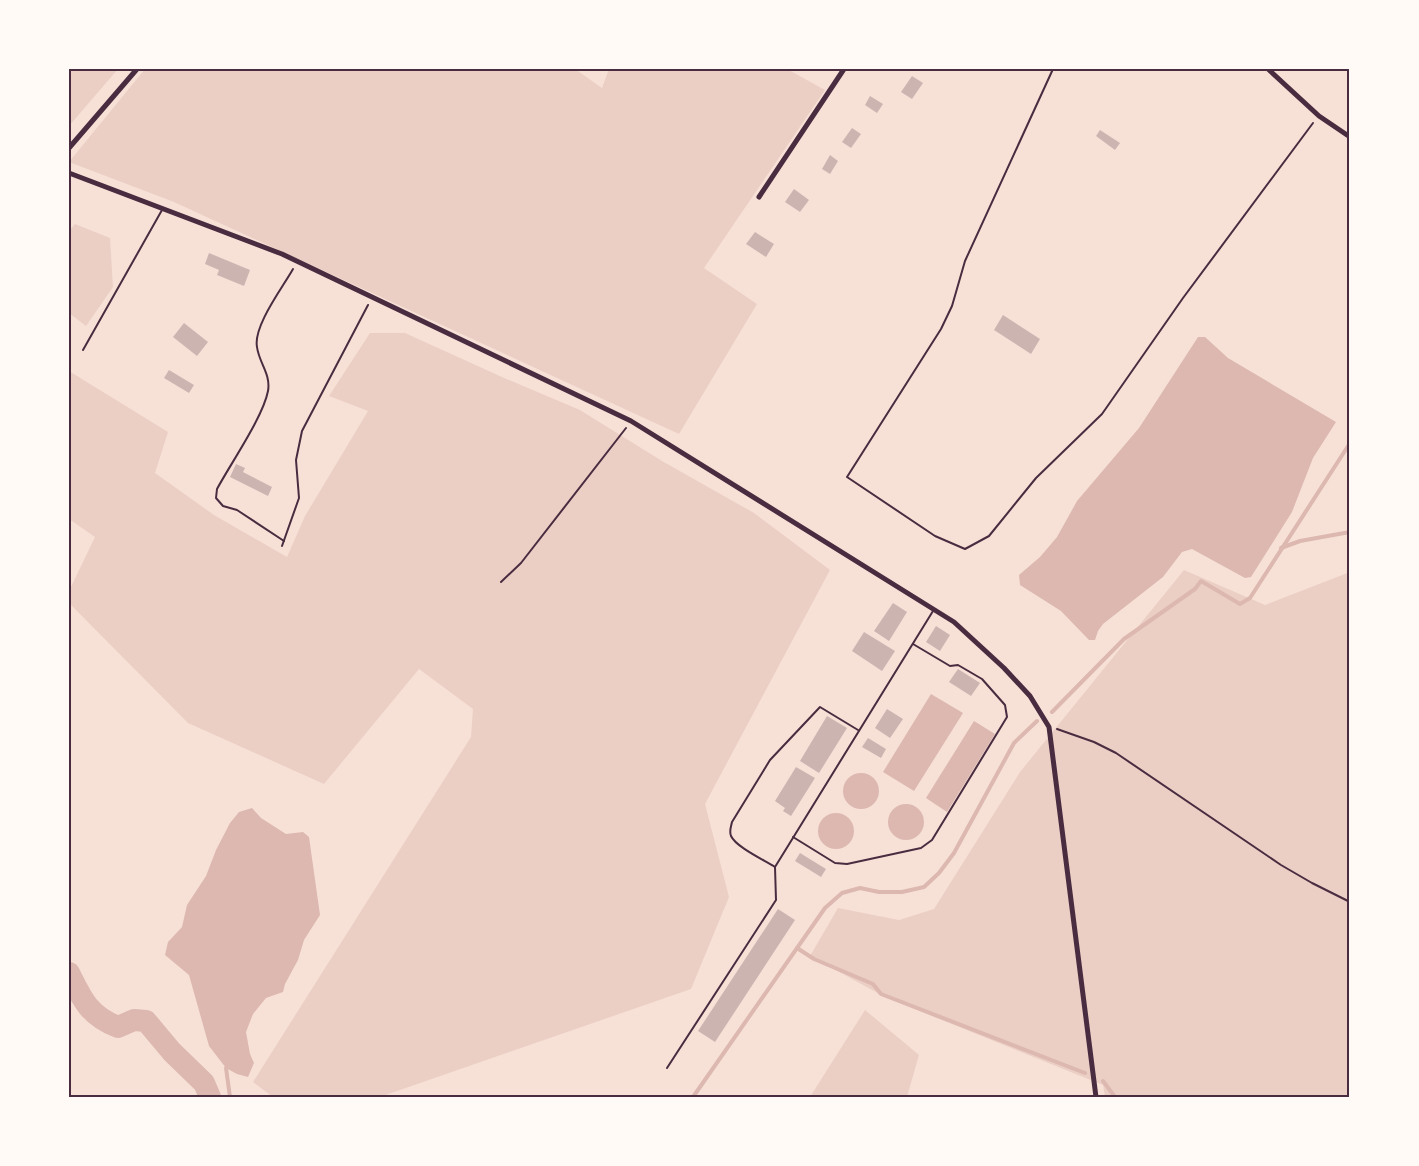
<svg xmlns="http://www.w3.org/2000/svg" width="1419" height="1166" viewBox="0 0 1419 1166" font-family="'Alegreya Sans',sans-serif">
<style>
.green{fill:#ebcfc5}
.water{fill:#dcb8b0}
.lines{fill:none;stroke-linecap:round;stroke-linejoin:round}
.stream{stroke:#dcb8b0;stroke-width:4}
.river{stroke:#dcb8b0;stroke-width:22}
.building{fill:#ccb4b1}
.path{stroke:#4a2c40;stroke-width:2}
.service{stroke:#4a2c40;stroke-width:2}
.minor{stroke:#4a2c40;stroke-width:5}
.neatline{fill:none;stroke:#4a2c40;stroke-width:2}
</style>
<rect width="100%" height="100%" fill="#f7e1d7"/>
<g class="green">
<path d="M69,69h49l-49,57z"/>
<path d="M145,69h430l27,19 7,-19h178l38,21 -121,178 53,36 -78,130 -505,-232 -105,-40z"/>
<path d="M75,224l35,14 3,49 -27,39 -17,-13v-82z"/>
<path d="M370,333h35l97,44 78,33 82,51 92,52 76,57 -125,234 24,93 -38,92 -311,108h-107l-20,-15 218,-345 2,-28 -54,-40 -95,115 -136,-61 -119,-120v-12l26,-54 -26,-18v-148l99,61 -13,41 59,42 73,42 18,-41 63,-105 -39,-15z"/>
<path d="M1184,570l81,35 85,-33v525h-245l-2,-12 -218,-88 -75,-41 28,-48 61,12 35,-11 86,-137z"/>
<path d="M865,1010l54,45 -12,42h-97z"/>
</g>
<g class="water">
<path d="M1198,337h7l23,21 108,64 -23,36 -21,54 -41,65 -6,1 -53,-29 -10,3 -19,25 -60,47 -5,7 -3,9h-6l-28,-29 -41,-26 -1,-10 21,-18 17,-20 20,-36 62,-73z"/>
<path d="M931,694l32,19 -49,78 -31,-19z"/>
<path d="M974,721l21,13 -48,78 -21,-14z"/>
<circle cx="861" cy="791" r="18"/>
<circle cx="906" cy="822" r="18"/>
<path d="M252,808l9,10 25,16 17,-2 6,5 11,78 -16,25 -6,20 -13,24 -2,8 -17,6 -13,16 -7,18 4,22 4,9 -6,14 -11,-3 -11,-6 -17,-22 -20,-71 -24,-20 3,-13 14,-15 5,-22 19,-29 10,-26 14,-27 9,-11z"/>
<circle cx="836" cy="831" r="18"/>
</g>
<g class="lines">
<g class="stream">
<path d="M1281,548l19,-7 50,-9"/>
<path d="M1052,712l72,-73 71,-50 6,-8 39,23 10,-6 100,-155"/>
<path d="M797,948l17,11 59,25 8,10 204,79"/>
<path d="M226,1068l4,29"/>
<path d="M1103,1081l12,16"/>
<path d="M693,1097l132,-189 17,-15 18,-5 19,4h23l22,-5 15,-14 15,-20 60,-110 23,-22"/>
</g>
<path class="river" d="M69,973c13,26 20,43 49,54l16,-7 12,1 26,31 32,31 6,14"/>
</g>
<g class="building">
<path d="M912,76l11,7 -11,16 -11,-7z"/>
<path d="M870,96l13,8 -6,9 -12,-8z"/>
<path d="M852,128l9,6 -10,14 -9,-6z"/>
<path d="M1100,130l20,13 -5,7 -19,-14z"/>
<path d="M830,155l8,6 -8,13 -8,-5z"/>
<path d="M794,189l15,11 -9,12 -15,-10z"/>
<path d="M755,232l19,12 -8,13 -20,-13z"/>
<path d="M209,253l41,17 -6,16 -27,-11 2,-5 -14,-6z"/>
<path d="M1003,315l37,24 -9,15 -37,-24z"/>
<path d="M184,323l24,19 -11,14 -24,-19z"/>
<path d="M169,370l25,15 -5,8 -25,-15z"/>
<path d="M236,464l9,4 -2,4 29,15 -4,9 -38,-19z"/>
<path d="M893,603l14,9 -18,29 -15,-10z"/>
<path d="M936,626l14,9 -10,16 -14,-9z"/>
<path d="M864,632l31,19 -13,20 -30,-20z"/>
<path d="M958,669l22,14 -9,13 -22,-14z"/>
<path d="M887,709l16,10 -13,19 -15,-10z"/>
<path d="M827,716l20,12 -28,45 -19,-12z"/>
<path d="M868,738l18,11 -5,9 -19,-11z"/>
<path d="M796,767l19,11 -24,38 -8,-5 2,-3 -10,-7z"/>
<path d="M800,853l26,16 -5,8 -26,-16z"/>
<path d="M778,909l17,11 -80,122 -17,-11z"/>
</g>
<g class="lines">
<g class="path">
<path d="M1053,69l-88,192 -13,45 -11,23 -94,148 88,59 30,13 24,-13 47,-58 66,-64 81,-116 130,-175"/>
<path d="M284,541l-47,-31 -14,-4 -7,-8 1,-9c14,-26 46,-72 51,-98 3,-17 -9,-28 -11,-44 -4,-21 26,-60 36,-78"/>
<path d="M282,546l17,-48 -3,-38 6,-29 66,-126"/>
<path d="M501,582l20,-19 105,-135"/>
<path d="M1057,729l37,13 22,11 165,112 31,18 38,19"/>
</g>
<g class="service">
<path d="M83,350l79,-140"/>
<path d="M793,837l42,26 12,1 74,-16 11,-8 75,-123 -2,-12 -23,-26 -24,-14 -8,1 -37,-22"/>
<path d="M775,867c-11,-7 -39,-20 -44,-31 -2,-5 0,-9 1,-14l38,-62 50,-53 38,23"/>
<path d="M667,1068l109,-168 -1,-33 158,-256"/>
</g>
<g class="minor">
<path d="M1268,69l51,47 31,21"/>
<path d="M69,148l68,-79"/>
<path d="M69,173l213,81 349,167 323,201 50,46 26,28 19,31 47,370"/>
<path d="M759,197l85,-128"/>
</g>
</g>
<rect width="1419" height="1166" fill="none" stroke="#fffaf5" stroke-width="141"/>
<rect x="70" y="70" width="1278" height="1026" class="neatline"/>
</svg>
